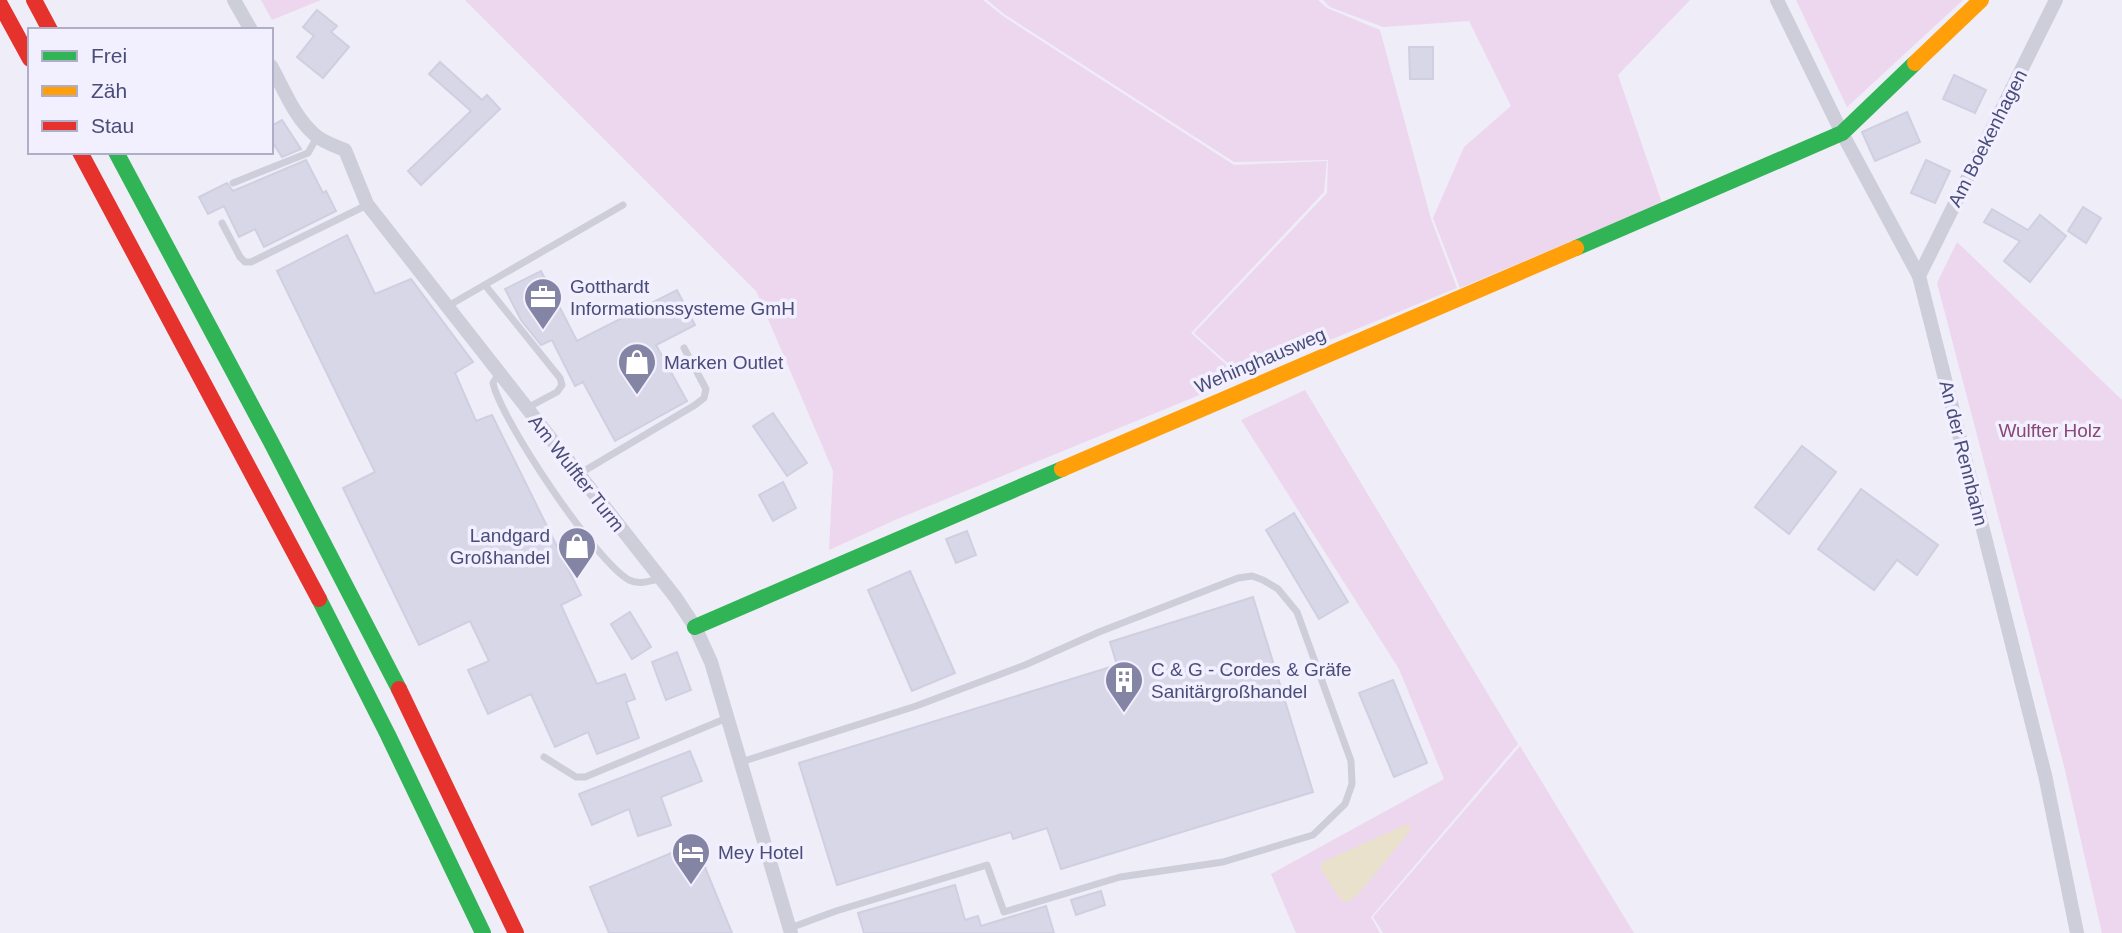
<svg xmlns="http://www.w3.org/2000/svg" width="2122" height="933" viewBox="0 0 2122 933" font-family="Arial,sans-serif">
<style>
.green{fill:#edd7ee}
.water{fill:#eae1cd}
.building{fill:#d8d7e7;stroke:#d0cfe1;stroke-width:2}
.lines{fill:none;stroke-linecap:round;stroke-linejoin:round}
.lane{stroke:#cecedb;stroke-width:7}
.street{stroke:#cecedb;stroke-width:14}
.fast{stroke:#30b455;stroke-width:16}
.slow{stroke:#ff9f0a;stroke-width:16}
.jam{stroke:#e5322d;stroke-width:16}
.labels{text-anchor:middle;stroke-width:7;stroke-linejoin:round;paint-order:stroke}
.street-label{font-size:19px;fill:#4a4d79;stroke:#f2efff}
.poi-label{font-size:19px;fill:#4a4d79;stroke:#f2efff;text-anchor:start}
.park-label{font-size:19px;fill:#8b4777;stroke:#f2efff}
</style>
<rect width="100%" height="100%" fill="#efedf8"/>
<g class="green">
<path d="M261,0h60l-49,20z"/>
<path d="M465,0h518l20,16 231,149 93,-4 -3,31 -133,141 50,45 -346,142 -66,30 4,-79 -77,-180z"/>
<path d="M987,0h331l9,8 53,22 51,189 26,69 -215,88 -48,-43 133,-140 1,-33 -94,2 -230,-148z"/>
<path d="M1323,0h367l-72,75 44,128 -202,85 -27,-70 31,-71 47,-41 -42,-85 -86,6 -53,-20z"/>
<path d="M1796,0h167l-116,107z"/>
<path d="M1957,242l165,158v533h-20l-38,-167 -127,-483z"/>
<path d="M1305,390l213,354 -147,173 9,16h-84l-25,-59 173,-95 -45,-110 -158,-249z"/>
<path d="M1520,746l114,187h-251l-10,-16z"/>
</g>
<path class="water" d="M1404,825l6,1v5l-53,65 -10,6 -6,-2 -21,-32 3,-6z"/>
<g class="building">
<path d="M317,10l20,16 -6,6 18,15 -26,31 -26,-21 17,-21 -11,-9z"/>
<path d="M1409,47h24v32h-23z"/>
<path d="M440,62l42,38 5,-5 13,14 -79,76 -13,-14 63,-60 -42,-37z"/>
<path d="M1954,75l32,15 -11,23 -32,-14z"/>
<path d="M1907,112l13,30 -45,19 -13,-29z"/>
<path d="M282,120l19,29 -19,8 -11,-17v-14z"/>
<path d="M306,160l17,33 3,-2 10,20 -72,36 -9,-18 -16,8 -15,-31 -16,8 -9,-17 28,-14 6,8z"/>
<path d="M1926,160l24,11 -15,32 -24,-10z"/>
<path d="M2083,207l18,11 -15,25 -18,-12z"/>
<path d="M1992,209l36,21 12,-15 26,21 -36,46 -26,-21 16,-20 -36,-19z"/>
<path d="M347,235l28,59 36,-15 62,83 -18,11 21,48 16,-6 89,180 -20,10 36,79 28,-10 10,25 -9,3 13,36 -42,16 -9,-22 -33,15 -24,-53 -43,20 -20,-44 21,-9 -19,-40 -51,24 -76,-157 32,-16 -98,-201z"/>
<path d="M541,271l36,70 100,-51 18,35 -39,20 31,56 -72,40 -32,-59 -8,4 -23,-46 -11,5 -20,-25 -16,-31z"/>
<path d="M773,413l34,50 -20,13 -34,-50z"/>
<path d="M1802,446l34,26 -47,62 -34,-27z"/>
<path d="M783,482l13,26 -23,13 -14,-26z"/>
<path d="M1861,489l77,56 -21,30 -20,-15 -23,30 -56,-41z"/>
<path d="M1294,513l54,89 -29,17 -53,-89z"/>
<path d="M967,531l9,24 -20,8 -10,-24z"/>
<path d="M910,571l45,102 -43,18 -44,-101z"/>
<path d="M1253,597l60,195 -252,77 -14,-41 -34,11 -2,-7 -174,53 -38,-122 318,-98 -7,-23z"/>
<path d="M630,612l21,35 -19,12 -21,-35z"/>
<path d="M677,652l14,38 -25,10 -14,-38z"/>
<path d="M1393,680l34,83 -33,14 -35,-84z"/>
<path d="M690,751l12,30 -41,16 10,28 -33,11 -9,-27 -37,16 -13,-31z"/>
<path d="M695,843l37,90h-123l-19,-46z"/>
<path d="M955,885l10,35 13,-4 3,10 65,-20 8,27h-190l-6,-20z"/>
<path d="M1101,891l4,14 -29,10 -5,-15z"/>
</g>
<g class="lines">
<g class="lane">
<path d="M233,183l75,-30 9,-16"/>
<path d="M222,223l18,34 5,5h6l116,-57"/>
<path d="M485,285l75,93 2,7 -5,7 -30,16"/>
<path d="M448,306l175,-101"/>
<path d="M499,373l-6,10c8,37 103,179 136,197 10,5 20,1 31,-1"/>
<path d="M579,474l116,-69 9,-7 2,-9 -22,-41"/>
<path d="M544,757l32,20h9l142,-59"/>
<path d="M741,762l175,-56 109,-41 74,-33 139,-54 14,-2 11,4 15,9 19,23 54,149 1,23 -7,20 -32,31 -90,27 -103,15 -116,35 -17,-47 -151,46 -46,17"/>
</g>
<g class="street">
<path d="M234,0l17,30"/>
<path d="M1777,0l65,133 77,143 126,499 32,158"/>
<path d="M271,66c13,23 23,51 44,69 8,7 20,11 30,15l22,54 309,394 19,29 16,35 80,271"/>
<path d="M1919,276l137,-276"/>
</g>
<g class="fast">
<path d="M116,152l155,290 128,247"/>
<path d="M1576,248l266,-115 73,-70"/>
<path d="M319,599l69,136 95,198"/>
<path d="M695,627l367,-158"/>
</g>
<g class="slow">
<path d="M1915,63l66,-63"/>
<path d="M1062,469l514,-221"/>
</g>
<g class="jam">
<path d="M34,0l16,30"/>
<path d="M0,4l30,55"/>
<path d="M80,152l239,447"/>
<path d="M399,689l117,244"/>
</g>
</g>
<defs>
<symbol id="office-pin" viewBox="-11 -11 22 30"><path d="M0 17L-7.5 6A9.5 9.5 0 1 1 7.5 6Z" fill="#8485a5" stroke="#f2efff"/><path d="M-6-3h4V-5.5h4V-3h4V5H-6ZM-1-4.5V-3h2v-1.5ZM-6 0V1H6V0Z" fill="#fff"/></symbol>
<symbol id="shop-pin" viewBox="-11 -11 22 30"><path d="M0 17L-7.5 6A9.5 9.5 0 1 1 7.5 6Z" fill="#8485a5" stroke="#f2efff"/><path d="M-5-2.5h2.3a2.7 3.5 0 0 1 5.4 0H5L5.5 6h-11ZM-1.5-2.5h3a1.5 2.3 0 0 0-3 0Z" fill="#fff"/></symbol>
<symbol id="building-pin" viewBox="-11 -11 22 30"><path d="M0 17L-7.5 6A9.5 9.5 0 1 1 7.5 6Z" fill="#8485a5" stroke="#f2efff"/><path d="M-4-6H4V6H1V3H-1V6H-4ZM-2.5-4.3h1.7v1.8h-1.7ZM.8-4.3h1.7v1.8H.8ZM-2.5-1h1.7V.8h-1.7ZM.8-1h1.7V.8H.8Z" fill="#fff"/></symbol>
<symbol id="hotel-pin" viewBox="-11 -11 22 30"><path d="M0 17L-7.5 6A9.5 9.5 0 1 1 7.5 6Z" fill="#8485a5" stroke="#f2efff"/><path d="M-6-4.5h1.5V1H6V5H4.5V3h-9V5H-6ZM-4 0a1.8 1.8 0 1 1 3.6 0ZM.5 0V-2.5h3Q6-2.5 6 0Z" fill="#fff"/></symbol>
</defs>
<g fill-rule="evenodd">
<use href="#office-pin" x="521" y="275" width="44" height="60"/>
<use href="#shop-pin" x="615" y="340" width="44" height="60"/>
<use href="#shop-pin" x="555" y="524" width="44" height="60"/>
<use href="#building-pin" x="1102" y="658" width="44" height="60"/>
<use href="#hotel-pin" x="669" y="830" width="44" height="60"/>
</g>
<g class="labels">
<g class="street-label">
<text transform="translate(1987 138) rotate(-63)" y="7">Am Boekenhagen</text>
<text transform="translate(1260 360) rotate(-23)" y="7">Wehinghausweg</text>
<text transform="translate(1964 453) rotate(76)" y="7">An der Rennbahn</text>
<text transform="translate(577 473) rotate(52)" y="7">Am Wulfter Turm</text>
</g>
<g class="poi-label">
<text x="570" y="293">Gotthardt<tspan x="570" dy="22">Informationssysteme GmH</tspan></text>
<text x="664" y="369">Marken Outlet</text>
<text x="550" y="542" text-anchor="end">Landgard<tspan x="550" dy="22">Großhandel</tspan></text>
<text x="1151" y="676">C &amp; G - Cordes &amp; Gräfe<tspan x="1151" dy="22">Sanitärgroßhandel</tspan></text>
<text x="718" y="859">Mey Hotel</text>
</g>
<g class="park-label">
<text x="2050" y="437">Wulfter Holz</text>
</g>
</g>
<rect x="28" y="28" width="245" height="126" fill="#f2efff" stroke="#afaec9" stroke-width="2"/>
<rect x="42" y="51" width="35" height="10" fill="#30b455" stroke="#afaec9" stroke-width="2"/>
<text x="91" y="63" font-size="21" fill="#4a4d79">Frei</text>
<rect x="42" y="86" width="35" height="10" fill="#ff9f0a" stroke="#afaec9" stroke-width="2"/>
<text x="91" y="98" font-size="21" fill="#4a4d79">Zäh</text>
<rect x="42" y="121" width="35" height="10" fill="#e5322d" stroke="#afaec9" stroke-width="2"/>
<text x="91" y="133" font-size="21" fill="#4a4d79">Stau</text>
</svg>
